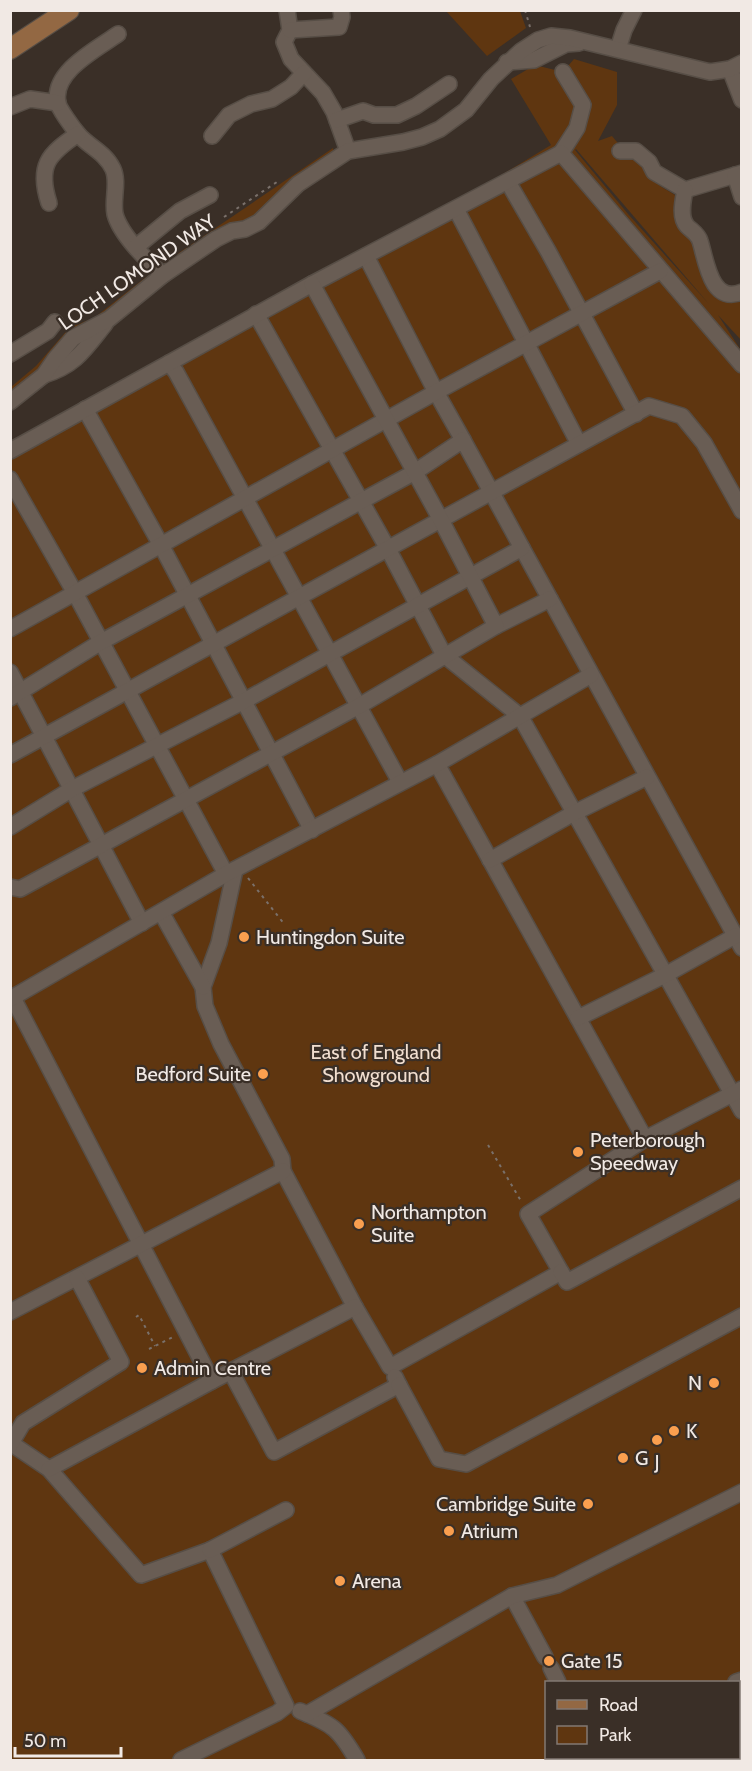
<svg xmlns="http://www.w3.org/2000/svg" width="752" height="1771" viewBox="0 0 752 1771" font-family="Cabin,sans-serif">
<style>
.green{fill:#5f3610;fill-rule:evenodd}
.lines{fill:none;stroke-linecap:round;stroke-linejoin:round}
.minor-casing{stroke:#574e46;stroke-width:18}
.major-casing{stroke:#574e46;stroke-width:22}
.path{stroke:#7a706a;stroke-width:2;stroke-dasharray:3 4.5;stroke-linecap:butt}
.minor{stroke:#695d54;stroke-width:15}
.major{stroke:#936843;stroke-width:20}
.poi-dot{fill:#fa9f4f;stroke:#3a2f27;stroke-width:2}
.labels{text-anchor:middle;stroke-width:4.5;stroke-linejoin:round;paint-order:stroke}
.street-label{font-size:20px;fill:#f1e9e4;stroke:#3a2f27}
.poi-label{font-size:20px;fill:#f1e9e4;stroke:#3a2f27;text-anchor:start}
.park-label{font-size:20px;fill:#f1decf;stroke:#3a2f27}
</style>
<rect width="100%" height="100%" fill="#3a2f27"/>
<g class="green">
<path d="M446,11h74l6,17 -39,28z"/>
<path d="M574,59l43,13v33l-19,36 14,-5 10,12 3,9c25,5 17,15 34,28 5,4 11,6 17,11l1,8 20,42 5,27 39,25v42l-23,-25 24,37 -1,1408h-730v-1315l447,-244 93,-56 -40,-66 24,-14 28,7zM576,149l133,155 -81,-90 -53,-64zM546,1682h192v76h-192z"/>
<path d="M333,148l1,4 -56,41 -27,25 -25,9 -55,35 -7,1z"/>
<path d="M146,277l-1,7 -134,109v-6l25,-21 34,-39 24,-9z"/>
</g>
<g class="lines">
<defs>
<g id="minor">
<path d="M287,10l3,20 -6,12 7,17 32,34 11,19 14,39"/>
<path d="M290,30l49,-3 3,-10 -1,-7"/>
<path d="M118,34c-21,15 -67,38 -60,69 1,6 15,25 20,31 11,13 27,18 35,35 6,13 -1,31 2,45 5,20 33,48 48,61"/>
<path d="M618,49l6,-19 10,-20"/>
<path d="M507,62l27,-2 32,-16 13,-1"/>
<path d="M730,69l12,31"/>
<path d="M10,107l20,-8 28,4"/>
<path d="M337,120l26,-9 11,4h23l19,-9 33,-22"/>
<path d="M212,136l17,-21 22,-11 21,-5 19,-12 13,-14"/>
<path d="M620,151h16l13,11 5,10 31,18 57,-17"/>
<path d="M561,153l16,-25 6,-23 -20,-33"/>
<path d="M735,175l7,22"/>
<path d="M508,182l40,69 88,163"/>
<path d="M685,190c-2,11 -6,27 2,36 5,5 11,8 13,15 6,18 10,64 42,51"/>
<path d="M49,203c-12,-37 -1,-49 29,-69"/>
<path d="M456,209l123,235"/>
<path d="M136,247l44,-36 30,-16"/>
<path d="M366,256l70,136 27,48"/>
<path d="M256,314l132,235 56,106 76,61 222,395"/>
<path d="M10,354l38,-23 7,-9"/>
<path d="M169,363l7,9 224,410"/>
<path d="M44,375c32,-10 41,-26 61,-51"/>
<path d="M10,402l34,-27 11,-16 18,-21 36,-19 54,-44 53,-36 16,-8 13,-2 14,-7 39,-38 50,-33 55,-9 19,-5 18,-8 26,-19 25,-31 30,-28 17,-11 13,-4 19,2 140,34 20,-3 12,-6"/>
<path d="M85,409l76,136 151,285"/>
<path d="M10,451l302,-167 249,-131 181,212"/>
<path d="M10,479l65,114 151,281"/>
<path d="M522,548l220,400"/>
<path d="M496,626l54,-27"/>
<path d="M10,629l426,-237 224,-121"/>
<path d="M10,672l132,251"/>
<path d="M10,698l91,-56 314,-170 48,-32 59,108 -278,153 -172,88 -62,38"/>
<path d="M10,755l639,-349 33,10 22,27 38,68"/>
<path d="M437,764l208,375 97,-50"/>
<path d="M490,860l84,-47 73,-36"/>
<path d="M235,870l-16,73 -16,44 2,19 16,38 61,115 1,12 72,136 35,60 171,-95 -33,-58 117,-75"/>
<path d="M10,887l10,2 339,-183 137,-80 -55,-106 -129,-236"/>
<path d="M161,912l42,75"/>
<path d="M13,998l199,383"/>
<path d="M10,999l216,-125 211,-110 154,-89"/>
<path d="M578,1018l87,-43 70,-39"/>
<path d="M561,1272l6,10 175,-94"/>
<path d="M10,1312l273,-141"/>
<path d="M231,1372l43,80 125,-67 -4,-8"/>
<path d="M399,1385l40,74 27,5 276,-148"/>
<path d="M10,1441l2,3 37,25 92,106 69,-25 76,156 -9,7 -96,47"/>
<path d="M10,1445l13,-22 98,-61 -44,-84"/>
<path d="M49,1469l163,-88 143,-74"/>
<path d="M210,1550l76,-40"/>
<path d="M512,1596l33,61"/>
<path d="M551,1668l7,14"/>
<path d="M736,1682l6,-2"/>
<path d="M300,1711c34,14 39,18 57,49"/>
<path d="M307,1714l205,-118 45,-11 185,-93"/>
<path d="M595,1758l2,2"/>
<path d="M578,1760l6,-2"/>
</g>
<path id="major" d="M10,49l59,-39"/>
</defs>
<use href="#minor" class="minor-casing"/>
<use href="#major" class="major-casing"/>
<g class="path">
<path d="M525,10l5,17"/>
<path d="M224,217l53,-35"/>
<path d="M248,878l37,47"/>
<path d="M488,1145l33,56"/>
<path d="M136,1317l3,-2 16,31"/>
<path d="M149,1349l24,-12"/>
</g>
<use href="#minor" class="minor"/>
<use href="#major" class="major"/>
</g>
<g class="poi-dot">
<circle cx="244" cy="937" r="6"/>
<circle cx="263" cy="1074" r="6"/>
<circle cx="578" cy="1152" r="6"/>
<circle cx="359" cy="1224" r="6"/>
<circle cx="142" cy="1368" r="6"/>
<circle cx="714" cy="1383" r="6"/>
<circle cx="674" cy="1431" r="6"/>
<circle cx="657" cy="1440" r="6"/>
<circle cx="623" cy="1458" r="6"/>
<circle cx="588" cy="1504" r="6"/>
<circle cx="449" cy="1531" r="6"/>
<circle cx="340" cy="1581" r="6"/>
<circle cx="549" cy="1661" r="6"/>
</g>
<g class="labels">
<g class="street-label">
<text transform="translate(137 272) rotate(-35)" y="7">LOCH LOMOND WAY</text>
</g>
<g class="poi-label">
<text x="256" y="944">Huntingdon Suite</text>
<text x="251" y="1081" text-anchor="end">Bedford Suite</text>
<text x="590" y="1147">Peterborough<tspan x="590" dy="23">Speedway</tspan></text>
<text x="371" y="1219">Northampton<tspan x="371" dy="23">Suite</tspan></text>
<text x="154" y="1375">Admin Centre</text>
<text x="702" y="1390" text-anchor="end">N</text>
<text x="686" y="1438">K</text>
<text x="635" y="1465">G</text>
<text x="657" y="1469" text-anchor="middle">J</text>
<text x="576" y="1511" text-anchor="end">Cambridge Suite</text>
<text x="461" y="1538">Atrium</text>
<text x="352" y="1588">Arena</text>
<text x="561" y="1668">Gate 15</text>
</g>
<g class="park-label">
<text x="376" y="1059">East of England<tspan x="376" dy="23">Showground</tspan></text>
</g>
</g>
<rect width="752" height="1771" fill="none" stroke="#f1e9e4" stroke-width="24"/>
<rect x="545" y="1681" width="195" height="78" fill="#3a2f27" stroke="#837973" stroke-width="1.5"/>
<rect x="557" y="1700" width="30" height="9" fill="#936843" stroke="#837973" stroke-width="1.5"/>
<text x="599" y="1711" font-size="18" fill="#f1e9e4">Road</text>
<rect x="557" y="1726" width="30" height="18" fill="#5f3610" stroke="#837973" stroke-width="1.5"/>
<text x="599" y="1741" font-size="18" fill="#f1e9e4">Park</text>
<path d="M15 1747v9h106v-9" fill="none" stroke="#f1e9e4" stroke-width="3"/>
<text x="24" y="1747" font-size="18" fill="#f1e9e4" stroke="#3a2f27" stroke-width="4.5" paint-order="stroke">50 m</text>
</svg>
